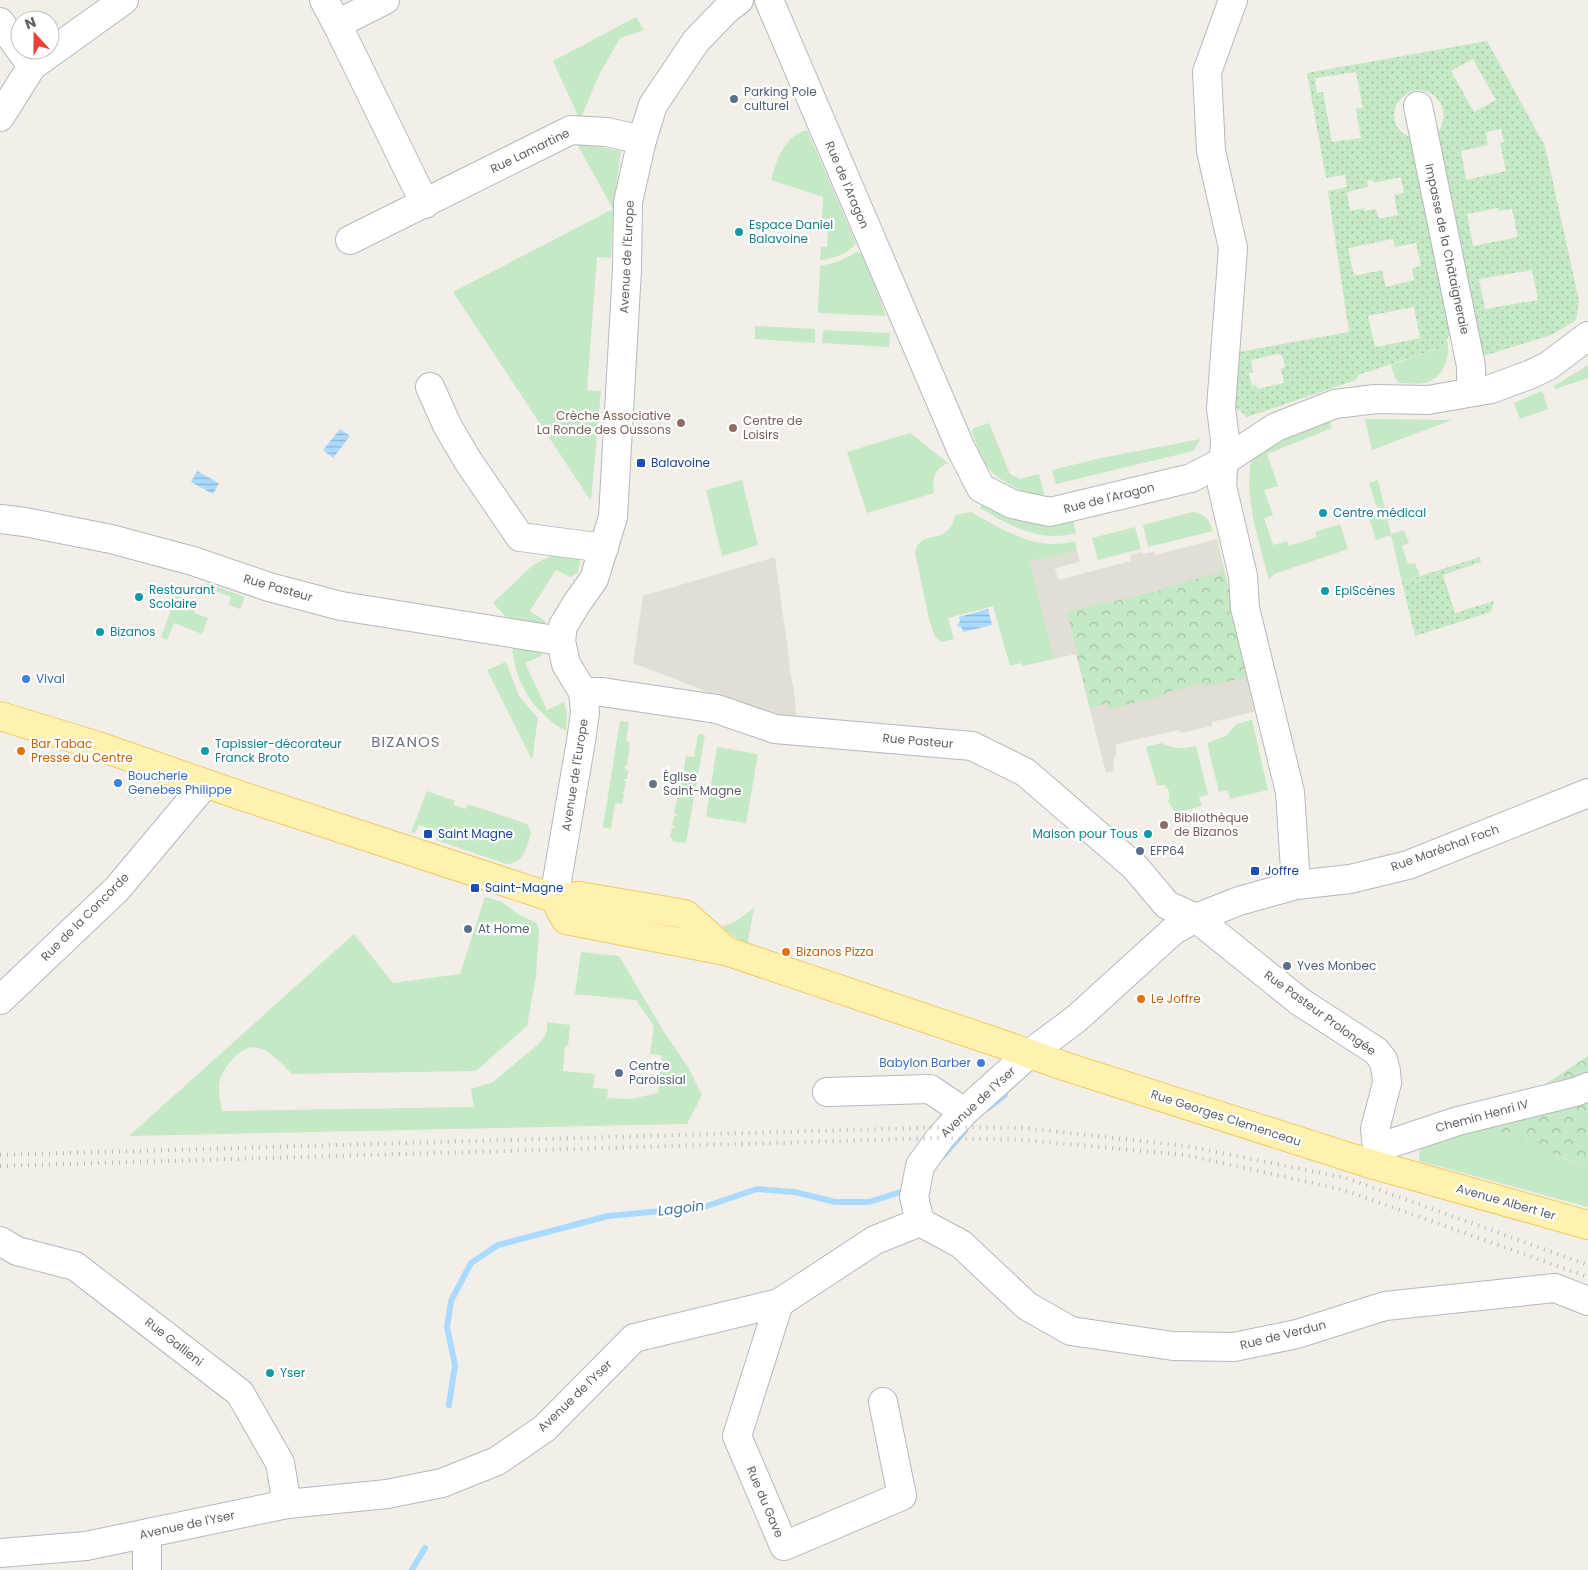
<svg xmlns="http://www.w3.org/2000/svg" width="1588" height="1570" viewBox="0 0 1588 1570" font-family="Poppins,sans-serif">
<style>
.education{fill:#e1ded6}
.grass{fill:#c5e8c5}
.forest{fill:url(#forest-crowns)}
.garden{fill:url(#garden-dots);fill-rule:evenodd}
.water{fill:url(#water-rules)}
.lines{fill:none;stroke-linecap:round;stroke-linejoin:round}
.stream{stroke:#aadaff;stroke-width:6}
.minor-casing{stroke:#b5b8bc;stroke-width:30}
.major-casing{stroke:#f2c960;stroke-width:30}
.minor{stroke:#fff;stroke-width:28}
.major{stroke:#fff2af;stroke-width:28}
.rail{stroke:#b6b7b8;stroke-width:4;stroke-dasharray:1 6;stroke-linecap:butt}
.service-dot{fill:#5c6f8a;stroke:#fff;stroke-width:2}
.culture-dot{fill:#0f9aa8;stroke:#fff;stroke-width:2}
.education-dot{fill:#8d6e63;stroke:#fff;stroke-width:2}
.transit-dot{fill:#1a4fb4;stroke:#fff;stroke-width:2}
.shop-dot{fill:#3f7fe0;stroke:#fff;stroke-width:2}
.food-dot{fill:#e8710a;stroke:#fff;stroke-width:2}
.worship-dot{fill:#6b7280;stroke:#fff;stroke-width:2}
.labels{text-anchor:middle;stroke-width:4.5;stroke-linejoin:round;paint-order:stroke}
.service-label{font-size:12px;fill:#4e5e75;stroke:#fff;text-anchor:start}
.street-label{font-size:12px;fill:#5f6368;stroke:#fff}
.culture-label{font-size:12px;fill:#0d838f;stroke:#fff;text-anchor:start}
.education-label{font-size:12px;fill:#785e54;stroke:#fff;text-anchor:start}
.transit-label{font-size:12px;fill:#164399;stroke:#fff;text-anchor:start}
.shop-label{font-size:12px;fill:#366cbe;stroke:#fff;text-anchor:start}
.food-label{font-size:12px;fill:#c56008;stroke:#fff;text-anchor:start}
.worship-label{font-size:12px;fill:#5b616d;stroke:#fff;text-anchor:start}
.water-label{font-size:14px;font-style:italic;fill:#4174aa;stroke:#fff}
.quarter-label{font-size:15px;letter-spacing:1px;fill:#70757a;stroke:#fff}
</style>
<defs>
<pattern id="forest-crowns" width="20" height="18" patternUnits="userSpaceOnUse" patternTransform="scale(1.25)"><rect width="20" height="18" fill="#c5e8c5"/><path d="M2 6a3 3 0 1 1 6 0M12 15a3 3 0 1 1 6 0" fill="none" stroke="#a3c0a4"/></pattern>
<pattern id="garden-dots" width="8" height="8" patternUnits="userSpaceOnUse" patternTransform="scale(1.25)"><rect width="8" height="8" fill="#c5e8c5"/><path d="M2 2h.1M6 6h.1" fill="none" stroke="#a3c0a4" stroke-width="1.8" stroke-linecap="round"/></pattern>
<pattern id="water-rules" width="6" height="5" patternUnits="userSpaceOnUse" patternTransform="scale(1.25)"><rect width="6" height="5" fill="#aadaff"/><path d="M0 2.5h6" fill="none" stroke="#8eb4d2"/></pattern>
</defs>
<rect width="100%" height="100%" fill="#f1efe8"/>
<g class="education">
<path d="M1217,539l40,172 -45,11v4l-32,7 -1,-3 -63,14v10l-3,8 1,9 -8,2 -30,-119 -22,5 -25,-98 48,-10 3,11 -25,6 3,12 73,-19 -1,-6 12,-3 1,2 11,-2 1,3z"/>
<path d="M775,557l15,108h-1l5,27 3,31 -79,-30 -5,1 -80,-31 10,-67z"/>
</g>
<g class="grass">
<path d="M636,17l8,13 -24,8 -21,37 -19,45 -27,-59z"/>
<path d="M807,130l49,113c-8,11 -23,16 -36,17l1,-13h6l2,-28 -7,-1 1,-21 -52,-17c6,-20 13,-44 36,-50z"/>
<path d="M576,142l45,9 -8,58 -2,49 -14,-1 -10,133 14,1 -10,110 -138,-209 160,-83z"/>
<path d="M857,252l6,2 23,62 -68,-3 2,-47 17,-4z"/>
<path d="M755,326l60,3v14l-60,-4z"/>
<path d="M823,330l67,3 -1,14 -67,-4z"/>
<path d="M1447,340c4,16 -3,36 -19,42 -9,3 -20,1 -29,1l-4,-5 -4,-13 51,-18z"/>
<path d="M1588,365v13l-33,11 -1,-3z"/>
<path d="M1542,391l6,18 -28,10 -6,-16z"/>
<path d="M1365,419l87,1 -80,30z"/>
<path d="M1330,421l2,7 -65,26 11,32 -14,4 9,25 -9,3 9,27 14,-4 2,5 28,-9 -2,-5 25,-8 8,25 -74,25 -5,6c-9,-37 -25,-79 -18,-118 17,-20 54,-32 79,-41z"/>
<path d="M989,423l21,51 10,5 19,-5 5,20c-17,4 -50,-16 -59,-30 -6,-10 -9,-22 -13,-33l2,-3z"/>
<path d="M910,433l38,30c-14,6 -16,16 -14,30l-67,20 -20,-61z"/>
<path d="M1201,439l-8,12 -137,33 -4,-14 49,-12z"/>
<path d="M742,480l16,65 -36,11 -16,-66z"/>
<path d="M1378,480l13,54 13,-4 5,13 -7,3 6,18 7,-1 5,13 -18,6 -11,-47 -15,5 -8,-26 10,-3 -9,-28z"/>
<path d="M983,501l74,23 16,-4 3,13c-36,10 -66,-7 -96,-25z"/>
<path d="M971,512c33,18 65,40 104,29l2,10 -47,10 24,98 -32,7 -1,-3 -11,3 -17,-60 -45,12 6,21 -12,3 -7,-5 -6,-18 -14,-67c7,-25 33,-4 40,-37z"/>
<path d="M1193,512c12,2 17,8 20,19l-65,16 -5,-22z"/>
<path d="M1135,527l6,22 -43,11 -6,-22z"/>
<path d="M557,552l22,7 1,3 -2,11 -8,4 -14,-7 -26,41 15,10 1,5 -36,-5 -17,-18 39,-37z"/>
<path d="M207,583l38,14 -5,12 -11,-4 2,-8 -26,-10z"/>
<path d="M176,596l22,8 -4,9 14,5 -6,16 -28,-11 -7,17 -6,-3z"/>
<path d="M512,645l27,2 4,8 -18,8 22,47 17,-8 3,11 -1,18c-32,-18 -52,-49 -54,-86z"/>
<path d="M506,662l13,34 19,22 -6,42 -45,-90z"/>
<path d="M1252,720l16,70 -38,9 -2,-9 -9,2 -12,-49 19,-7 11,-12z"/>
<path d="M620,721l9,1 -3,19 4,1 -2,5h2l-3,18h-2l-1,2 4,4 -1,8h-2l-1,2h2l-2,10 -2,2 2,1 -2,10 -7,-1 -4,26 -8,-2z"/>
<path d="M698,734l7,1 -19,108 -14,-2 1,-3h-3l2,-10h2l1,-2 -3,-1 2,-9h2l1,-2 -3,-1 2,-10 2,-2 -1,-1 1,-10h3v-2l-2,-1 1,-8 5,-2v-2h-2l3,-19 8,1z"/>
<path d="M1161,743c13,6 22,6 35,3l12,49 -9,2 3,9 -27,7 -7,-12c3,-7 1,-11 -3,-16h-8l-11,-38z"/>
<path d="M717,747l41,7 -12,69 -40,-6z"/>
<path d="M427,791l28,10 -2,4 13,4 2,-5 59,20 4,8c-4,15 -7,32 -25,32l-70,-24 3,-8 -20,-7 -4,8 -4,-1z"/>
<path d="M485,897l16,4 18,14 17,8 3,7 -3,46 -9,50 -51,45 -184,3c-10,-10 -20,-23 -34,-26 -18,-5 -36,21 -39,36 -1,8 2,19 3,27l252,-4 -3,-18 22,-7 41,-34 9,-9 4,-8v-9l23,3 -2,21h-3l-2,25 32,3 -2,14 15,1 -1,9 24,1 27,-6 4,-38 -12,-1 4,-28 -18,-26 -61,-6 6,-42 38,4 45,76 24,35 14,28 -15,29 -558,12 225,-202 39,49 67,-9z"/>
<path d="M754,908l-7,38 -26,-19 14,-5z"/>
<path d="M1484,1124l85,37 19,4v42l-169,-46 1,-16z"/>
</g>
<g class="forest">
<path d="M1222,565h1l28,119h-2l-2,-7 -42,10 -1,-4 -36,9v3l-59,14 -3,-5 -16,4 -14,-55h1l-10,-41 99,-23v-2l57,-15z"/>
<path d="M1588,1056v109l-18,-4 -86,-36z"/>
</g>
<g class="garden">
<path d="M1487,41l58,105 34,155 -3,19 -25,15 -74,23 -42,-223c26,-27 -12,-61 -34,-36 -5,4 -7,11 -7,18 1,12 10,18 20,22l39,194 -3,1 -8,13 -84,28 -2,5 -109,37 -19,-16 5,-48 116,-21 -21,-141 19,-4 -2,-12 -19,3 -19,-105zM1473,59l23,41 -22,12 -23,-41zM1356,72l7,36 -7,1 5,29 -29,4 -9,-50 -6,1 -2,-15zM1501,129l3,13 -4,1 6,28 -40,9 -5,-29 27,-6 -2,-13zM1401,177l3,16 -10,2 4,20 -19,4 -3,-10 -12,2v-3l-14,3 -3,-19 21,-5 -1,-6 6,-1 1,3zM1498,208l1,3 13,-2 6,28 -45,9 -6,-32zM1393,239l2,8 21,-4 5,23 -9,2 2,12 -28,7 -4,-17 -28,6 -6,-28zM1532,270l6,30 -53,9 -6,-30zM1414,307l6,31 -45,9 -7,-31zM1278,354l4,1 3,12 -4,2 3,14 -27,6 -1,-4 -4,1 -3,-13 4,-1 -2,-12z"/>
<path d="M1480,557l1,5 -38,13 12,38 39,-12 -3,11 -76,24 -13,-54z"/>
</g>
<g class="water">
<path d="M340,429l10,7 -17,22 -10,-8z"/>
<path d="M197,471l22,12 -6,11 -22,-12z"/>
<path d="M988,609l4,16 -29,7 -1,-4 -5,-2 3,-5 -1,-4z"/>
</g>
<g class="lines">
<g class="stream">
<path d="M988,1108l17,-13"/>
<path d="M942,1157l23,-26"/>
<path d="M449,1405l6,-40 -8,-38 4,-26 20,-38 27,-18 110,-29 96,-9 53,-18 38,3 40,10h34l38,-12"/>
<path d="M412,1570l13,-22"/>
</g>
<defs>
<g id="minor">
<path d="M324,0l13,24 88,180"/>
<path d="M769,0l192,449 20,39 31,16 38,8 141,-34 33,-17 52,-34 59,-23 41,-5 52,1 63,-11 38,-14 19,-9 40,-30"/>
<path d="M1233,0l-26,72 4,79 22,97 -12,160 4,32 -3,46 21,90 2,32 45,184 6,93"/>
<path d="M0,22l32,44"/>
<path d="M337,24l48,-24"/>
<path d="M1418,106l53,260v12l2,13"/>
<path d="M0,117l32,-51 92,-66"/>
<path d="M350,240l221,-110 36,2 35,8"/>
<path d="M430,387l17,38 21,36 52,76 84,11"/>
<path d="M0,519l25,3 86,17 82,22 76,26 72,19 220,35"/>
<path d="M583,692h19l115,17 58,20 197,17 53,26 110,95 32,38 29,13 103,83 77,50 7,9 3,11 1,12 -12,46 2,19 -6,16"/>
<path d="M554,898l27,-157 4,-29 -2,-20 -17,-28 -5,-23 2,-15 14,-23 17,-24 19,-62 14,-248 1,-67 14,-62 11,-35 43,-64 30,-31 13,-10"/>
<path d="M0,1000l117,-111 88,-105"/>
<path d="M827,1092l103,-3 34,23"/>
<path d="M1377,1148l81,-27 117,-29 13,-5"/>
<path d="M920,1222l-6,-25 6,-31 20,-28 24,-26 65,-58 47,-35 98,-89 22,-12 43,-17 32,-9 25,-7 54,-6 58,-14 180,-72"/>
<path d="M920,1222l41,22 66,62 44,25 102,15 61,1 63,-13 88,-28 170,-18 33,13"/>
<path d="M0,1241l17,10 58,15 165,127 40,70 7,41"/>
<path d="M779,1303l-42,133 47,110 118,-50 -19,-94"/>
<path d="M0,1553l86,-7 201,-42 100,-10 55,-11 55,-22 48,-33 89,-90 145,-35 96,-63 45,-18"/>
<path d="M147,1570v-36"/>
</g>
<g id="major">
<path d="M0,716l95,29 144,50 315,103 25,-2 106,18 41,37 270,91 71,25 304,97 217,61"/>
<path d="M554,898l12,22 159,31"/>
</g>
</defs>
<use href="#minor" class="minor-casing"/>
<use href="#major" class="major-casing"/>
<use href="#minor" class="minor"/>
<use href="#major" class="major"/>
<g class="rail">
<path d="M0,1155l951,-28 72,1 164,18 159,32 242,87"/>
<path d="M0,1166l940,-28 84,2 162,15 158,35 244,87"/>
</g>
</g>
<g class="service-dot">
<circle cx="734" cy="99" r="5"/>
<circle cx="1140" cy="851" r="5"/>
<circle cx="468" cy="929" r="5"/>
<circle cx="1287" cy="966" r="5"/>
<circle cx="619" cy="1073" r="5"/>
</g>
<g class="culture-dot">
<circle cx="739" cy="232" r="5"/>
<circle cx="1323" cy="513" r="5"/>
<circle cx="1325" cy="591" r="5"/>
<circle cx="139" cy="597" r="5"/>
<circle cx="100" cy="632" r="5"/>
<circle cx="205" cy="751" r="5"/>
<circle cx="1148" cy="834" r="5"/>
<circle cx="270" cy="1373" r="5"/>
</g>
<g class="education-dot">
<circle cx="681" cy="423" r="5"/>
<circle cx="733" cy="428" r="5"/>
<circle cx="1164" cy="825" r="5"/>
</g>
<g class="transit-dot">
<rect x="636" y="458" width="10" height="10" rx="2.5"/>
<rect x="423" y="829" width="10" height="10" rx="2.5"/>
<rect x="1250" y="866" width="10" height="10" rx="2.5"/>
<rect x="470" y="883" width="10" height="10" rx="2.5"/>
</g>
<g class="shop-dot">
<circle cx="26" cy="679" r="5"/>
<circle cx="118" cy="783" r="5"/>
<circle cx="981" cy="1063" r="5"/>
</g>
<g class="food-dot">
<circle cx="21" cy="751" r="5"/>
<circle cx="786" cy="952" r="5"/>
<circle cx="1141" cy="999" r="5"/>
</g>
<circle class="worship-dot" cx="653" cy="784" r="5"/>
<g class="labels">
<g class="service-label">
<text x="744" y="96">Parking Pole<tspan x="744" dy="14">culturel</tspan></text>
<text x="1150" y="855">EFP64</text>
<text x="478" y="933">At Home</text>
<text x="1297" y="970">Yves Monbec</text>
<text x="629" y="1070">Centre<tspan x="629" dy="14">Paroissial</tspan></text>
</g>
<g class="street-label">
<text transform="translate(530 151) rotate(-26)" y="4">Rue Lamartine</text>
<text transform="translate(847 185) rotate(67)" y="4">Rue de l'Aragon</text>
<text transform="translate(1447 249) rotate(78)" y="4">Impasse de la Châtaigneraie</text>
<text transform="translate(627 257) rotate(-87)" y="4">Avenue de l'Europe</text>
<text transform="translate(1109 498) rotate(-14)" y="4">Rue de l'Aragon</text>
<text transform="translate(278 588) rotate(16)" y="4">Rue Pasteur</text>
<text transform="translate(918 741) rotate(5)" y="4">Rue Pasteur</text>
<text transform="translate(575 775) rotate(-81)" y="4">Avenue de l'Europe</text>
<text transform="translate(1445 848) rotate(-20)" y="4">Rue Maréchal Foch</text>
<text transform="translate(85 917) rotate(-45)" y="4">Rue de la Concorde</text>
<text transform="translate(1320 1013) rotate(36)" y="4">Rue Pasteur Prolongée</text>
<text transform="translate(978 1102) rotate(-43)" y="4">Avenue de l'Yser</text>
<text transform="translate(1482 1116) rotate(-15)" y="4">Chemin Henri IV</text>
<text transform="translate(1226 1118) rotate(18)" y="4">Rue Georges Clemenceau</text>
<text transform="translate(1506 1202) rotate(16)" y="4">Avenue Albert 1er</text>
<text transform="translate(1283 1335) rotate(-14)" y="4">Rue de Verdun</text>
<text transform="translate(174 1342) rotate(38)" y="4">Rue Gallieni</text>
<text transform="translate(575 1396) rotate(-44)" y="4">Avenue de l'Yser</text>
<text transform="translate(765 1502) rotate(67)" y="4">Rue du Gave</text>
<text transform="translate(187 1525) rotate(-12)" y="4">Avenue de l'Yser</text>
</g>
<g class="culture-label">
<text x="749" y="229">Espace Daniel<tspan x="749" dy="14">Balavoine</tspan></text>
<text x="1333" y="517">Centre médical</text>
<text x="149" y="594">Restaurant<tspan x="149" dy="14">Scolaire</tspan></text>
<text x="1335" y="595">EpiScènes</text>
<text x="110" y="636">Bizanos</text>
<text x="215" y="748">Tapissier-décorateur<tspan x="215" dy="14">Franck Broto</tspan></text>
<text x="1138" y="838" text-anchor="end">Maison pour Tous</text>
<text x="280" y="1377">Yser</text>
</g>
<g class="education-label">
<text x="671" y="420" text-anchor="end">Crèche Associative<tspan x="671" dy="14">La Ronde des Oussons</tspan></text>
<text x="743" y="425">Centre de<tspan x="743" dy="14">Loisirs</tspan></text>
<text x="1174" y="822">Bibliothèque<tspan x="1174" dy="14">de Bizanos</tspan></text>
</g>
<g class="transit-label">
<text x="651" y="467">Balavoine</text>
<text x="438" y="838">Saint Magne</text>
<text x="1265" y="875">Joffre</text>
<text x="485" y="892">Saint-Magne</text>
</g>
<g class="shop-label">
<text x="36" y="683">Vival</text>
<text x="128" y="780">Boucherie<tspan x="128" dy="14">Genebes Philippe</tspan></text>
<text x="971" y="1067" text-anchor="end">Babylon Barber</text>
</g>
<g class="food-label">
<text x="31" y="748">Bar Tabac<tspan x="31" dy="14">Presse du Centre</tspan></text>
<text x="796" y="956">Bizanos Pizza</text>
<text x="1151" y="1003">Le Joffre</text>
</g>
<g class="worship-label">
<text x="663" y="781">Église<tspan x="663" dy="14">Saint-Magne</tspan></text>
</g>
<g class="water-label">
<text transform="translate(681 1208) rotate(-7)" y="5">Lagoin</text>
</g>
<g class="quarter-label">
<text x="406" y="747">BIZANOS</text>
</g>
</g>
<g transform="translate(35 35) rotate(339)"><circle r="24" fill="#ffffff" stroke="#bfc1c3"/>
<path d="M0-4L9 19L0 12L-9 19Z" fill="#ea4335"/>
<text y="-8" font-size="14" font-weight="bold" text-anchor="middle" fill="#5f6368">N</text>
</g>
</svg>
